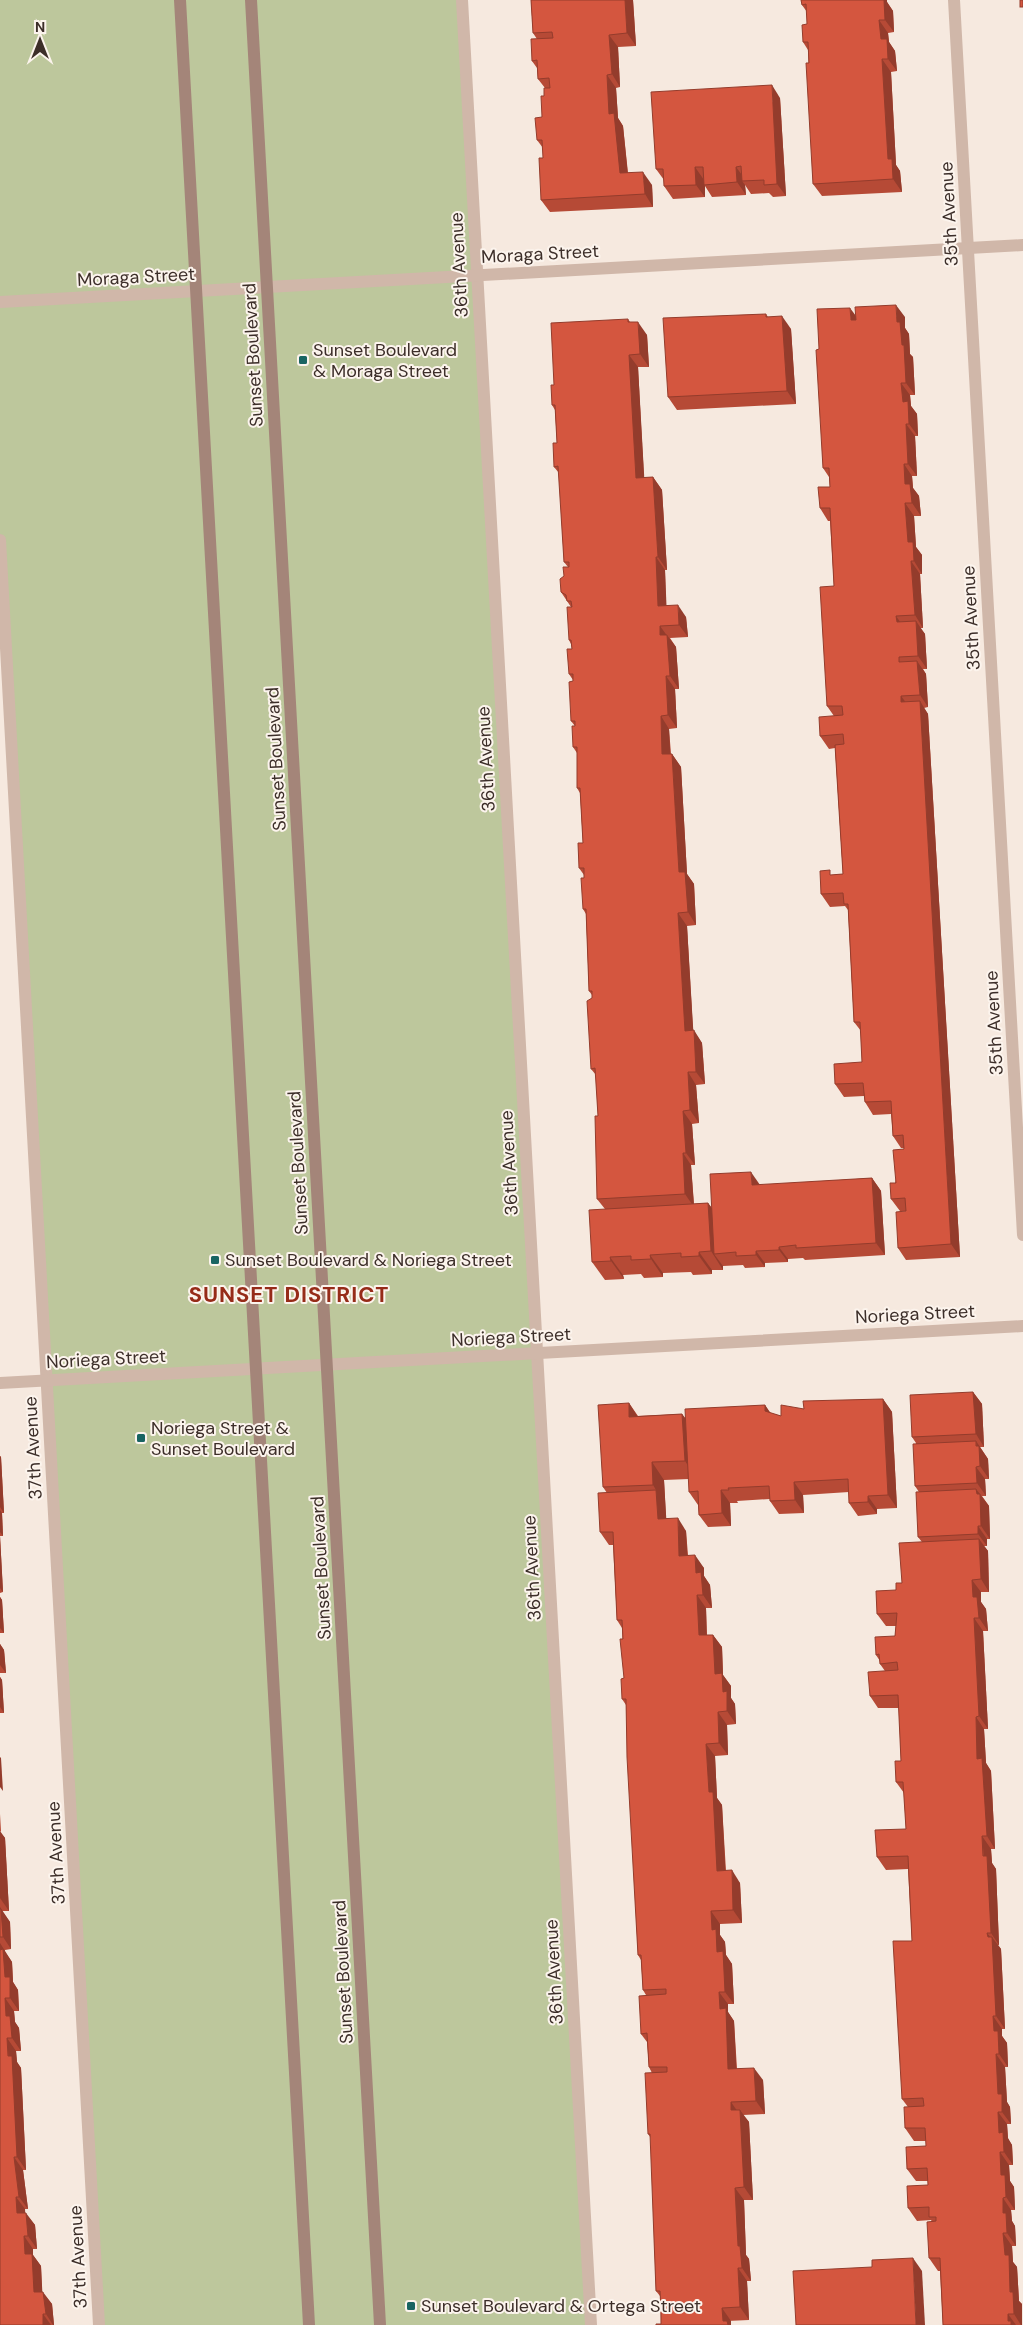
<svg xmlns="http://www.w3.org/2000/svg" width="1023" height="2325" viewBox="0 0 1023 2325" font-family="'DM Sans',sans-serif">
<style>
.green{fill:#bdc79c}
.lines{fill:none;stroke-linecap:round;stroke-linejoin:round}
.minor{stroke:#d0b7a9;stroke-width:12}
.tertiary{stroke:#d0b7a9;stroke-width:12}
.secondary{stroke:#a48579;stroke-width:12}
.wall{fill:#b64a36}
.shaded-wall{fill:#943c2c}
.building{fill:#d4563f;stroke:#943c2c}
.poi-dot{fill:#196462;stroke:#fcf4ed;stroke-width:2}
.labels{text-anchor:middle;stroke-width:4;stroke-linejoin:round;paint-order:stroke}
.street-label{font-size:18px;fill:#3c2e29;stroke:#fcf4ed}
.poi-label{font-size:18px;fill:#3c2e29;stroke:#fcf4ed;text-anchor:start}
.district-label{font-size:22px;font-weight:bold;letter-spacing:1px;fill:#962b18;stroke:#fcf4ed}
</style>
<rect width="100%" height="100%" fill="#f6e9df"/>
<path class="green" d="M0,0h461l130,2325h-492l-99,-1784z"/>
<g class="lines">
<g class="minor">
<path d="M462,0l129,2325"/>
<path d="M954,0l69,1235"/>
<path d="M0,302l1023,-57"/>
<path d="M0,540l99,1785"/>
</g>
<path class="tertiary" d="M0,1383l1023,-57"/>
<g class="secondary">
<path d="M180,0l129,2325"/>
<path d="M251,0l129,2325"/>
</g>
</g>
<g class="wall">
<path d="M531,0h102l3,46 -18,1 2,40 -4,1 2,30 5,8 5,47 24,12 1,22 -103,5 -9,-12 2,-42v-10l-6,-8 5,-23 3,-29 -7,-9 -1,-11 -5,-7 5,-22 -4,-6z"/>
<path d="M801,0l86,2 6,9 1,21 -6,1 1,9 6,9 2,20 -6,1 5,93 4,6 2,21 -80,4 -9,-12 -5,-134 -5,-8 4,-18v-12l-5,-7z"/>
<path d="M780,98l6,98 -13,1 -4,-4 -18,1 -6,-9 1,10 -34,2 -7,-11v11l-32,2 -9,-13v-6l-8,-11z"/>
<path d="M766,314l2,3 23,12 5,75 -119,6 -9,-13z"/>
<path d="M856,316l49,1v11l4,6 1,20 3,3 2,38h-5l1,11 6,8 1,22h-3l2,40h-5l1,12 6,8 2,20h-7l2,31 6,8v19h-2l3,54h-3l5,6 2,35h-4l3,5 2,33 -4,1 4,6 32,543 -54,3 -8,-12 8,-37h-6l-9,-12 13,-51h-3l-8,-12 -2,-22 -18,1 -8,-13 -1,-6 -20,1 -9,-13 27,-22 -1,-31 -7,-9 -6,-112 -3,-4 -15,1 -9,-13 12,-19 10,-1 -8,-126 -6,1 -9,-13 14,-20 -7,-10 7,-120 -4,-65h-2l-8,-13 10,-21 -1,-10 -6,-9 -4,-119z"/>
<path d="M628,319l2,3 17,13 2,32h-11l6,111 9,-1 9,13 5,80h-2l1,35 20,12 2,20 -18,1 6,9 3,42h-4l2,39 -8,1 2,25h1l9,13 6,107 7,10 2,41 -9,1 6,104 9,13 3,41 -9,1 3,38 -7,1 3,41h-4l3,39 14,-1 4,5 48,-23 112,-7 9,13 4,64 -80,5 -2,-2 -15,1v3l-23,1v4l-20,1 -2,-3 -20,1v4h-11v4l-19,1 -2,-3 -28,1v4l-19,1 -3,-4 -18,1 1,4 -19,1 -13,-18 13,-53 -8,-10 1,-83 -2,-41 -5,-6 1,-74 -3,-4 -3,-77 -3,-5 1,-34 -5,-7 4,-25 -3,-50 -3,-5v-35l-4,-6 2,-21 -4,-5 2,-41 -4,-6 3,-25 -1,-5 -2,-4 2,-33 -10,-15 3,-16 4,-9 -4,-5 -5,-89 -5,-6 3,-24 -2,-33 -3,-5 2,-20z"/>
<path d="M973,1392l9,12 2,43h-4l8,12 1,20h-4l1,17h-4l7,10 1,33h-3v7h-3l4,5 1,41h-8v10l5,7 2,22h-5l5,98h-4l2,34 5,8 4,78h-4l1,14 4,6 3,76h-1l3,4 4,80h-3v7l5,7 1,24h-3l2,35 3,5 1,17h-4l1,15 4,6 1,20h-4l1,16 4,6 1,23h-4l1,11 3,5 1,20h-4l1,16 4,5 2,34 3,3v21h-79l-3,-54h-2l-9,-13 3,-36 -1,-2 -14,1 -9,-13 20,-23v-4h-12l-9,-12 19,-23v-5h-12l-9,-13 3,-21 -6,-8 10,-158 -4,-72 -22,1 -9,-13 29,-28 -2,-36 -8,-11 5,-21 -2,-53h-21l-8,-12 15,-25 -5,-7v-3l-4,-6 19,-19 1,-10h-10l-9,-12 25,-31 20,-41 -4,-5 1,-45 -4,-6 1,-43 -4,-6z"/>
<path d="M883,1399l9,13 5,96 -20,1v5l-19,2 -9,-13v-11l-46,3 1,18 -25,1 -9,-13v-2l-33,2 1,2h-8l1,23 -23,1 -9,-12 -1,-10 -9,-13v-13l-25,1 2,38 20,13 2,24 16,13v8l6,9 2,23h-6l1,27h6l9,12 1,28 8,11v12l4,6 1,20 -9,1 1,30 -13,1 2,42 5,7 4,66 14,12 2,40 -22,1v11l5,7 1,13 6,9 2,40h-6v8l6,9 3,48 26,11 2,34 -22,1 6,7 4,78h-9l2,55 3,4 2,22h-4l2,39 -88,4 -1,-28 -4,-5 -5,-153 -3,-4 4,-61 -3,-6 -2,-25 -6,-8 5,-39 -3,-5 -2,-30 -3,-5 -12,-250 -4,-6 2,-21 -2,-50 -5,-8 -4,-75h-4l-9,-13 7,-39 -4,-6 26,-84 9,13 44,-2 4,5 79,-14 5,8 11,3 23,-7z"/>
<path d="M0,1456l1,1 3,56h-2l1,23h-3l3,56 -3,1z"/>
<path d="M0,1597l2,3 2,33h-4z"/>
<path d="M0,1644l4,6 2,23h-6z"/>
<path d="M0,1677l2,3 2,33h-4z"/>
<path d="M0,1814l1,17 -1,1 5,6 4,73h-7l8,11 1,27 -6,1v2l7,10 1,20 5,8 1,21h-5l1,11 4,6 2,23h-5l1,11 4,6 5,102h-3l5,39h-3v4l10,12 2,24h-4v6l8,11 1,26 10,12 2,21h-54z"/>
</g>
<g class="shaded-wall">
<path d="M625,0h8l3,46 -9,-13z"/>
<path d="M880,0h7v2l6,9 1,21 -9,-12z"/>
<path d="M879,20l9,13 1,9 6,9 2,20 -9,-12 -7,-20z"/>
<path d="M609,35l9,12 2,40 -8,-13z"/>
<path d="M882,59l9,13 5,93 4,6 2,21 -9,-13 -5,-20z"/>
<path d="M607,75l9,13 2,30 5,8 6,60 -9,-13 -11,-59z"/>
<path d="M772,85l8,13 6,98 -9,-12z"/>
<path d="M695,167l9,13v5l1,1v11l-9,-12z"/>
<path d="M736,167l9,12 -3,2 3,4 1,10 -9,-13z"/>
<path d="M643,172l9,13 1,22 -8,-13z"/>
<path d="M896,305l9,12v11l4,6 1,20 3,3 2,38 -9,-12 -4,-38 -5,-23z"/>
<path d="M850,308l9,12h-8z"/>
<path d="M782,316l9,13 5,75 -9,-13z"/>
<path d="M638,322l9,13 2,32 -9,-13z"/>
<path d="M629,355l9,12 7,124 -9,-13z"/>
<path d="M901,383l9,12 1,11 6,8 1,22 -9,-12 -6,-22z"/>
<path d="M906,424l9,12 2,40 -9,-12z"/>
<path d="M904,464l8,12 1,12 6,8 2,20 -9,-13 -7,-19z"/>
<path d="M653,477l9,13 5,80 -9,-13z"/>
<path d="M905,503l9,13 2,31 6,8v19l-8,-13 -6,-19z"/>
<path d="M656,557l9,13 2,48 -9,-12z"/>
<path d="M911,561l9,13 3,54 -8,-13z"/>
<path d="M678,605l8,12 2,20 -9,-12z"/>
<path d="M896,616l9,13 -8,-7z"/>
<path d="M916,621l9,13 2,35 -9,-13z"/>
<path d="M660,626l8,11 -1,-2 9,12 3,42 -9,-13 -10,-41z"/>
<path d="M917,661l9,13 2,33 -8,-12z"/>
<path d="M666,676l9,13 2,39 -9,-13z"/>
<path d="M901,696l9,12 -9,-6z"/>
<path d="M920,701l8,13 32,543 -9,-13z"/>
<path d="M661,716l8,13 2,38 -9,-13z"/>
<path d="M672,754l9,13 6,107 7,10 2,41 -8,-13 -9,-40z"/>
<path d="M678,913l9,13 7,117 -9,-12z"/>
<path d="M694,1030l8,13 3,41 -9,-12z"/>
<path d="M688,1072l8,13 3,38 -9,-13z"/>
<path d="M683,1111l9,13 3,41 -9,-12z"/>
<path d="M683,1153l8,12 3,42 -9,-13z"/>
<path d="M751,1172l9,13h-8z"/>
<path d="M872,1178l9,13 4,64 -9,-12z"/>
<path d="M708,1203l13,18 -7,33 9,12v4l-12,-19z"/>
<path d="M779,1247l9,12v3l-9,-12z"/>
<path d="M756,1251l9,12v4l-9,-12z"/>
<path d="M699,1252l13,18v4l-13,-18z"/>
<path d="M650,1255l13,18v4l-12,-18z"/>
<path d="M610,1257l13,18 1,4 -13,-18z"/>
<path d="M973,1392l9,12 2,43 -8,-13z"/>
<path d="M883,1399l9,13 5,96 -9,-13z"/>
<path d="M629,1403l12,19 -12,-5z"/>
<path d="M765,1405l9,13 -9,-7z"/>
<path d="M682,1414l13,18 2,47 -12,-18z"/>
<path d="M976,1441l12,18 1,20 -9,-13z"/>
<path d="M0,1456l1,1 3,56 -4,-6z"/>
<path d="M652,1462l12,18 3,51 -9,-12 -2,-29 -3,-5z"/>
<path d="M976,1467l9,12 1,17 -9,-13z"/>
<path d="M794,1482l9,13 1,18 -9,-13z"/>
<path d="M976,1489l13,17 1,33 -9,-13z"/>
<path d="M721,1490l9,13 1,23 -9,-13z"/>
<path d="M868,1496l9,13v5l-9,-12z"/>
<path d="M0,1510l2,3 1,23 -3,-4z"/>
<path d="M678,1518l8,13 2,37 -9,-12z"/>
<path d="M978,1526l9,13v7l-9,-12z"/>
<path d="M0,1536l3,56 -3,-4z"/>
<path d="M979,1539l9,12 1,41 -8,-13z"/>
<path d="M695,1555l9,13v8l6,9 2,23 -9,-13 -7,-22z"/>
<path d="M972,1580l9,12v10l5,7 2,22 -9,-13 -6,-21z"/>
<path d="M697,1595l9,13 1,40 -8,-13z"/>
<path d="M0,1597l2,3 2,33 -4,-5z"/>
<path d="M974,1618l9,13 5,98 -9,-13z"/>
<path d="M713,1635l9,12 1,28 8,11v12l4,6 1,20 -9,-13 -4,-19 -8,-18z"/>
<path d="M0,1644l4,6 2,23 -6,-8z"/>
<path d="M0,1677l2,3 2,33 -4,-6z"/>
<path d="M718,1712l9,13 1,30 -9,-12z"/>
<path d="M976,1717l8,12 2,34 5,8 4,78 -8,-13 -10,-77z"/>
<path d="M706,1744l9,12 2,42 5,7 4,78 -9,-12 -8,-79z"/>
<path d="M0,1757l1,1 2,33 -3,-4z"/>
<path d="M0,1831l5,7 4,73 -9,-13z"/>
<path d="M982,1836l9,13 1,14 4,6 3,76 -8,-12z"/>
<path d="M732,1870l8,13 2,40 -9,-13z"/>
<path d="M0,1907l10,15 1,27 -8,-12 -3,-19z"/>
<path d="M711,1911l9,13v11l5,7 1,13 6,9 2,40 -9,-12 -8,-40 -5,-22z"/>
<path d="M987,1933l5,6v-2l9,12 4,80 -9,-13z"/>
<path d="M0,1943l12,19 1,20 5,8 1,21 -9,-13 -10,-43z"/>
<path d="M719,1992l9,12v8l6,9 3,61 -9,-13 -8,-60z"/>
<path d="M5,1998l9,13 1,11 4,6 2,23 -9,-13 -6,-22z"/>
<path d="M993,2016l9,13v7l5,7 1,24 -9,-13 -5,-23z"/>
<path d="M7,2038l9,13 1,11 4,6 5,102 -9,-13z"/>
<path d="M996,2054l9,13 2,35 3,5 1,17 -9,-12 -4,-18z"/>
<path d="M754,2068l9,12 2,34 -9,-13z"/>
<path d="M731,2102l9,13 -9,-5z"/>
<path d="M740,2110l9,12 4,78 -9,-13z"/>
<path d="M998,2112l9,12 1,14 4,7 1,20 -9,-13 -5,-19z"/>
<path d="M1000,2152l9,13 1,16 4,6 1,23 -9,-13 -5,-22z"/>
<path d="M14,2157l9,13 5,39 -9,-12z"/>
<path d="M735,2188l9,12 2,55 3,4 2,22 -9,-13 -4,-22z"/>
<path d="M16,2197l9,12 1,17 -9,-13z"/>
<path d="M1003,2198l8,12 1,11 3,5 1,20 -9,-13 -4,-20z"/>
<path d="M26,2213l9,12 2,24 -9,-13z"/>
<path d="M1003,2233l9,13 1,16 4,5 2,34 3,3v21h-1l-7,-11 -9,-59z"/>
<path d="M24,2236l9,13v6l8,11 2,39 -9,-13 -9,-38z"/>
<path d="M913,2258l9,13 3,54h-9z"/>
<path d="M738,2268l9,13 2,39 -9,-13z"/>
<path d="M43,2292l9,12 2,21h-1l-7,-11z"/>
<path d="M722,2308l9,13v4h-5l-3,-4z"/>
<path d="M43,2314l8,11h-8z"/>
<path d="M1008,2314l8,11h-5l-3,-4z"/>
</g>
<g class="building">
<path d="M531,0h94l2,33 -18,2 3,39 -5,1 2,39 5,-1 6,60 23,-1 2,22 -104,6 -2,-42h4l-1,-18h-5l-2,-22 7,-1 -1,-21h3v-8h6l-1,-10 -11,1 -1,-19 -5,1 -1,-22 22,-1 -1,-6 -19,1z"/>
<path d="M801,0h83l1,20h-6l2,19h6l1,20h-6l6,100h4l1,20 -80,5 -7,-121h3l-1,-21h-5l-1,-17 5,-1 -1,-20 -4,1z"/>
<rect x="1020" y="0" width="3" height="7"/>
<path d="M772,85l5,99 -13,1v-5l-22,1 -1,-15 -5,1 1,15 -33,3 -1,-18h-8l1,18 -32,1 -1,-17h-7l-5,-77z"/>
<path d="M896,305l1,17h3l2,23h2l2,38h-5l2,19 5,-1 1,23h-3l2,40h-4l1,20h5l2,19h-7l3,39h5l1,19h-3l4,54 -19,1 1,6 19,-1 2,35 -19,1v5l18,-1 3,34 -19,1v6l19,-1 31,543 -53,4 -2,-36 10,-1 -1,-13 -14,1 -1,-16h6l-3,-33 11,-1 -1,-14 -10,1 -2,-35 -26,1 -2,-19 -28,1 -1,-20 28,-2 -2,-40h-6l-6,-118h-4l-1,-11 -22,1 -1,-23 10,-1v5l13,-1 -8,-129 9,-1 -1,-10 -23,2 -1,-19 24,-2 -1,-9h-15l-7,-119 14,-1 -4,-78h-10l-2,-21h12l-1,-19h-6l-7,-118 3,-1 -2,-40 33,-1 1,12h5l-1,-13z"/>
<path d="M766,314v3l16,-1 5,75 -119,6 -5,-79z"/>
<path d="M628,319v3h10l2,32 -11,1 7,123 17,-1 5,80h-2l2,49 20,-1 1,20 -19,1v9h7l3,41h-4l2,39 -7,1 1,38h10l7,118h6l3,40 -10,1 7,118 9,-1 2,42h-8l2,38 -7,1 3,42h-3l2,41 -88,5 -2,-83h3l-3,-48 -4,1 -4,-68 5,-3v-7h-3l-3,-82h-3l-2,-31h3v-10h-5l-1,-25h5l-3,-55h-3v-41h-4l-1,-21h3v-5h-4l-2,-39 4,-1v-7h-4l-2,-25h5l-1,-9h-2l-2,-33h5l-1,-6h-4l-1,-6 -5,-3 -1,-13 4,-3 -1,-9h6v-5h-5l-6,-96 -4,1 -1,-24h4l-2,-38h-3l-1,-20h3l-3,-62z"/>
<path d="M751,1172l1,13 120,-7 4,65 -80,5v-3l-17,2v3l-23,1v4l-20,1v-4l-22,2 -4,-80z"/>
<path d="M708,1203l3,48 -12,1v4l-18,1v-4l-31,2 1,4 -20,1v-4l-21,1 1,4 -19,1 -3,-52z"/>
<path d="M973,1392l3,42 -64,3 -2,-42z"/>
<path d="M883,1399l5,96 -20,1v6l-19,1 -1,-24 -54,3 1,18 -25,1 -1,-15 -41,2 1,2h-8l1,23 -23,2 -1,-24 -9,1 -4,-83 80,-4v6l16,5v-11l23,4 -1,-8z"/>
<path d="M629,1403v14l53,-3 3,47 -33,1 1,23 -50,2 -5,-82z"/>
<path d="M976,1441v5h3l1,20 -4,1 1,16 -62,3 -2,-42z"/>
<path d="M976,1489l1,5h3l1,32h-3v8l-60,3 -2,-45z"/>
<path d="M656,1490l2,29 20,-1 1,38 16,-1 1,18 5,-1 2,23h-6l2,40h14l2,39 7,-1 1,19 4,-1v20l-9,1 1,31 -13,1 3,48h4l4,79 15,-1 1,40 -22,1 1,19 4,-1 1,23 6,-1 2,41h-6l1,17 6,-1 2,61 26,-1 2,33 -25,1v8h9l4,77 -9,1 3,58h2l2,22h-4l2,39 -18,1 1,13h4l1,4h-72v-1h5v-13l-1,-20h-4l-6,-157h-2l-3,-61 22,-1v-5h-18l-2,-34 -6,1 -2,-38 27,-2v-5l-23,1 -2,-35h-3l-11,-198 -1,-58h-4l-1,-20 3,-1 -4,-39h3l-1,-19h-5l-4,-88h-13l-2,-39z"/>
<path d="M979,1539l2,40 -9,1 1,17h4l2,21h-5l5,98 -3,1 1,42 5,-1 5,78h-5l1,20h4l4,77h-4l1,4h4l4,79h-3l1,15h4l1,23h-3l2,40h4v18h-4l1,21 4,-1 1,20h-4l1,23h4l1,22 -3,1v15h3l1,20h-4l2,22h4l1,37h3l1,22h-6v7h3v4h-68l-3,-67h-11l-2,-36 9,-1v-4h-7v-10l-21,1 -1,-22 21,-1 -1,-17 -20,1 -1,-22 20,-1 -1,-18h-20l-1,-21 20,-1 -1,-8 -21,1 -9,-158h19l-4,-85 -31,1 -2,-27 31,-1 -3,-47h-7l-1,-21h6l-3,-66 -28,1 -2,-24 30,-2 -1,-8 -17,2 -1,-10 -3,1 -1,-18 20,-1 2,-23 -20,1 -1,-23 20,-1v-7h6l-3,-40z"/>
<path d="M0,1909h1l2,28h-3z"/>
<path d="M3,1949l2,28h5v21h-5l1,18h4l2,22h-5l1,18h4l5,101h-3l5,40h-3l1,16h9l2,23h-4l1,18h7l2,38h9l3,22h-3v11h-43v-375z"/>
<path d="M913,2258l3,67h-120l-3,-54 79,-4v-7z"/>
</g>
<g class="poi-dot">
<rect x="298" y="355" width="10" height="10" rx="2.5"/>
<rect x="210" y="1255" width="10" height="10" rx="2.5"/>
<rect x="136" y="1433" width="10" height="10" rx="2.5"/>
<rect x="406" y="2301" width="10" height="10" rx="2.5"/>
</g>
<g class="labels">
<g class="street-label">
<text transform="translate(949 214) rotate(-93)" y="6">35th Avenue</text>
<text transform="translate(540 254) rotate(-3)" y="6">Moraga Street</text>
<text transform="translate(459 265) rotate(-93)" y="6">36th Avenue</text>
<text transform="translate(136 277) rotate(-3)" y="6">Moraga Street</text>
<text transform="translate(253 355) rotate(-93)" y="6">Sunset Boulevard</text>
<text transform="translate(971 618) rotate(-93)" y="6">35th Avenue</text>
<text transform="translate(276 759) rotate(-93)" y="6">Sunset Boulevard</text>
<text transform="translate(486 759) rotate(-93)" y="6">36th Avenue</text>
<text transform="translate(994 1023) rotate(-93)" y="6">35th Avenue</text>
<text transform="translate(298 1163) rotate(-93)" y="6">Sunset Boulevard</text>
<text transform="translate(509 1163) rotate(-93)" y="6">36th Avenue</text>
<text transform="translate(915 1314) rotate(-3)" y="6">Noriega Street</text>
<text transform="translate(511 1337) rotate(-3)" y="6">Noriega Street</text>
<text transform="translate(106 1359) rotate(-3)" y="6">Noriega Street</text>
<text transform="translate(33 1448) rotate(-93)" y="6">37th Avenue</text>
<text transform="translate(321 1568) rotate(-93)" y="6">Sunset Boulevard</text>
<text transform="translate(532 1568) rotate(-93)" y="6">36th Avenue</text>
<text transform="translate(56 1853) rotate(-93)" y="6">37th Avenue</text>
<text transform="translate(343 1972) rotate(-93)" y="6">Sunset Boulevard</text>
<text transform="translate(554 1972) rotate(-93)" y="6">36th Avenue</text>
<text transform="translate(78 2257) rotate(-93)" y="6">37th Avenue</text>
</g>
<g class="poi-label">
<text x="313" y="356">Sunset Boulevard<tspan x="313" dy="21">&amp; Moraga Street</tspan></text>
<text x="225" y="1266">Sunset Boulevard &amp; Noriega Street</text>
<text x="151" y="1434">Noriega Street &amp;<tspan x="151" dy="21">Sunset Boulevard</tspan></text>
<text x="421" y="2312">Sunset Boulevard &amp; Ortega Street</text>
</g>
<g class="district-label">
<text x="289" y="1302">SUNSET DISTRICT</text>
</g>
</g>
<g transform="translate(40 40)" stroke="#fcf4ed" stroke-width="4" paint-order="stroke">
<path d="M0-4L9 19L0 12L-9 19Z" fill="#3c2e29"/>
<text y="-8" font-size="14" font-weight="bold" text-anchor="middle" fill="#3c2e29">N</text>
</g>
</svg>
